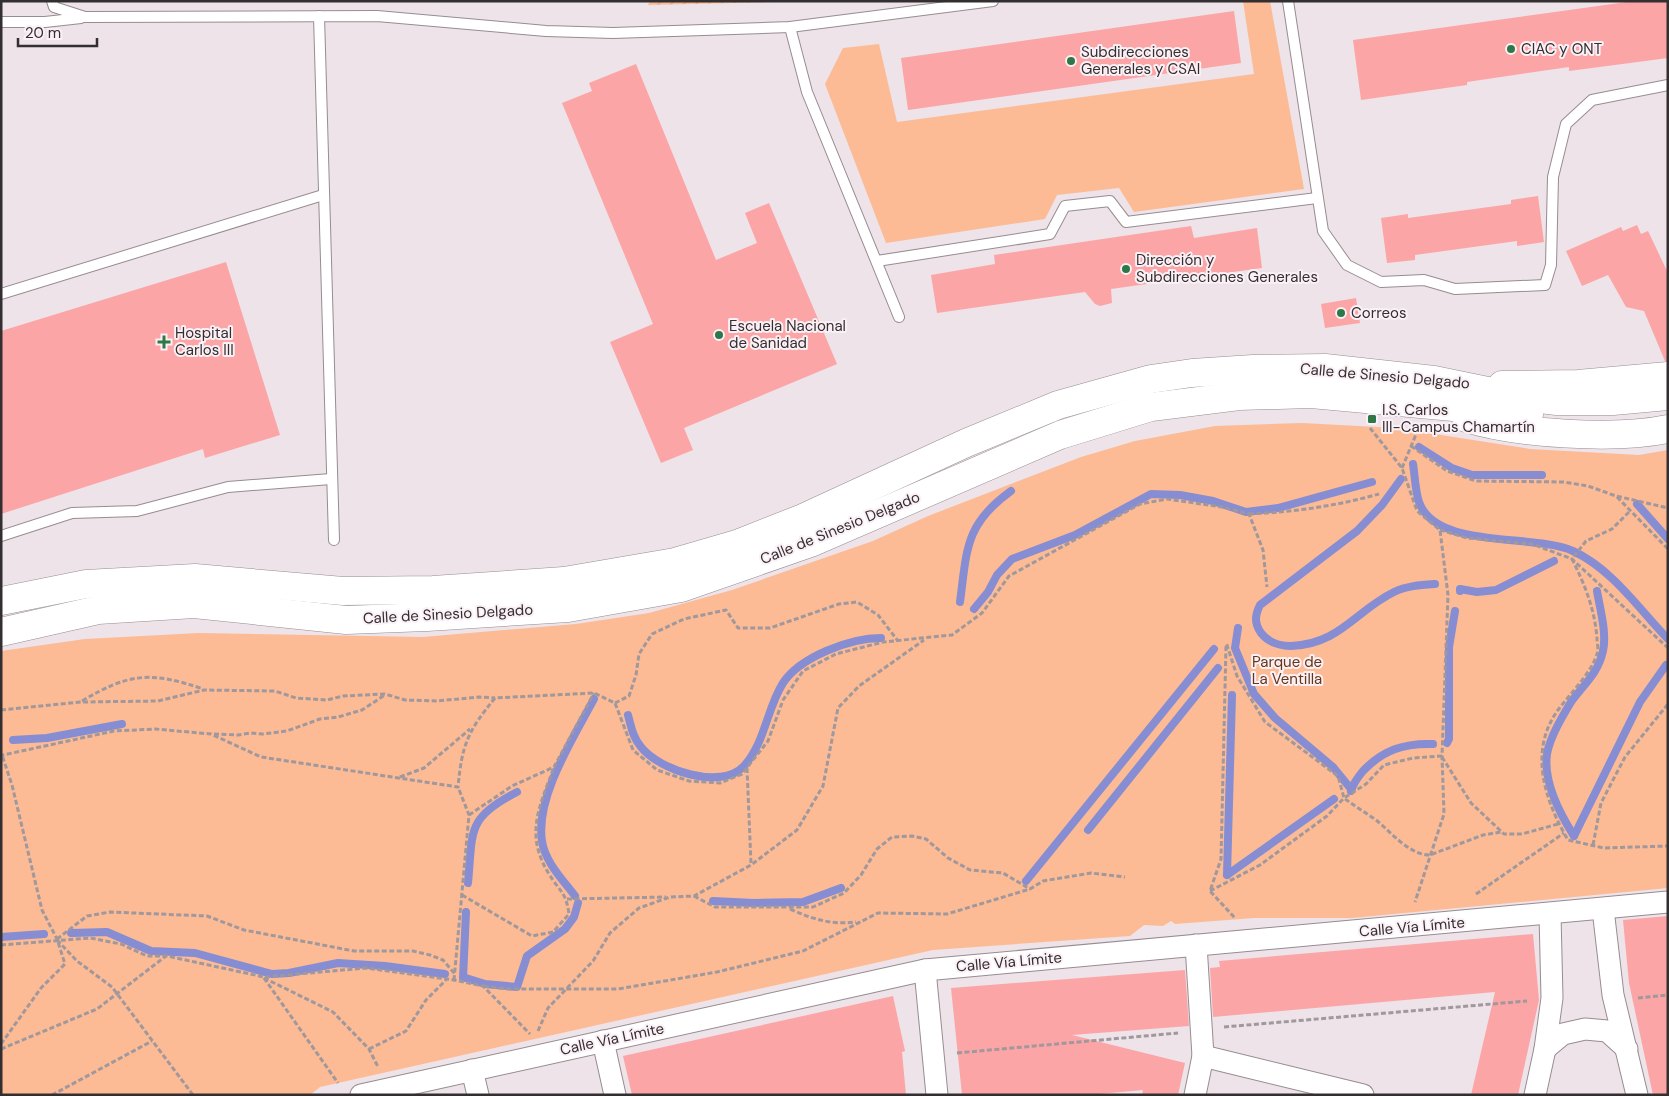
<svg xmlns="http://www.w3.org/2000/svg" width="1669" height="1096" viewBox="0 0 1669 1096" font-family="'DM Sans',sans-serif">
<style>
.park{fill:#fcbb94}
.garden{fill:url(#garden-furrows)}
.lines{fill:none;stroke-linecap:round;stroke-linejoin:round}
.stream{stroke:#868dd2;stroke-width:8}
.building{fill:#fca5a7}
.service-casing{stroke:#968c91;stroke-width:12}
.minor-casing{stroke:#968c91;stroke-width:23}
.secondary-casing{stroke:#968c91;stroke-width:29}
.primary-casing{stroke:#968c91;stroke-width:29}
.path{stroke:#a0989c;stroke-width:3;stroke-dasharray:5 2.5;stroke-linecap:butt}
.service{stroke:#fff;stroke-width:10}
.minor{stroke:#fff;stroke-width:21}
.secondary{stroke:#fff;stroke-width:28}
.primary{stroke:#fff;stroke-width:28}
.poi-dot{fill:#2d7846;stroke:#fbf0f5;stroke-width:2}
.labels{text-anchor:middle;stroke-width:4;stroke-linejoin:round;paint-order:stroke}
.poi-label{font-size:15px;fill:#332f31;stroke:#fbf0f5;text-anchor:start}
.street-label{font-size:15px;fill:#332f31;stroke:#fbf0f5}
.park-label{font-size:15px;fill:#653718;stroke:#fbf0f5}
</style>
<defs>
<pattern id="garden-furrows" width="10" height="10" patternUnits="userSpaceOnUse" patternTransform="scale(1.25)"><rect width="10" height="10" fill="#fcbb94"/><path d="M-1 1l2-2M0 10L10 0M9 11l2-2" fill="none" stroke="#d8a180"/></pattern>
</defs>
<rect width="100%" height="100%" fill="#ede3e8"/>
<g class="park">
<path d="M1243,1h27l34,188 -170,23 -15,-24 -62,7 -12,24 -159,24 -61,-159 18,-36 36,-4 18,78 357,-48z"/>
<path d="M1302,423l94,5 134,21 109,6 29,-5v438l-316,30h-98l-79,6 -4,-3 -8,5 -19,-1 -14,11 -197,14 -613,137 -10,8h-309v-444l84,-12 114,-6 224,4 153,-13 73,-11 83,-23 141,-49 55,-25 153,-59 54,-16 80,-15z"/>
</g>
<path class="garden" d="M650,1h121v1l-123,3z"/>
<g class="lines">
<g class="stream">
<path d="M1419,447l33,21 20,7h70"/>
<path d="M1413,464c2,12 2,26 6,38 17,48 114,31 154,49 39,18 66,58 95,88"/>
<path d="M1401,479l-19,26 -25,26 -97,74c-5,10 -6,18 1,28 7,9 19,13 30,13 49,-2 64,-35 103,-54 12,-6 27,-7 41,-8"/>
<path d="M1637,504l31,35"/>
<path d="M1460,591v-2l17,3 19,-2 58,-29"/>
<path d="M960,602c7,-53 5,-78 51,-111"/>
<path d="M974,609l14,-17 9,-17 15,-16 63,-24 76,-41 29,1 33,6 33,11 32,-4 94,-26"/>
<path d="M1238,628l-3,20 19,46 21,24 58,49 18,22"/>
<path d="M628,715c3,11 5,23 13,32 18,23 80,44 103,19 21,-23 23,-58 39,-83 17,-26 67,-45 98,-45"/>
<path d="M13,740l34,-2 75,-14"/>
<path d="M1447,743l2,-4v-92l6,-36"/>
<path d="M1351,791c2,-7 7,-14 12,-20 20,-21 41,-28 70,-27"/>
<path d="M1088,830l130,-162"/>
<path d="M1574,836c-14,-22 -31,-54 -27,-82 3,-17 15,-37 24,-52 12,-17 27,-28 32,-51 4,-18 -3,-42 -6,-60"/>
<path d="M1574,836l66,-134 26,-37"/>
<path d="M1227,875l5,-180"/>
<path d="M1227,875l107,-76"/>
<path d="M1026,881l188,-232"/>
<path d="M468,883c5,-52 -2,-65 49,-91"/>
<path d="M575,896c-12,-16 -30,-34 -33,-55 -7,-44 32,-104 52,-142"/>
<path d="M713,901l41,2 49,-1 38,-14"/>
<path d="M71,933l36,-1 44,19 44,2 77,21 17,-1 49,-10 47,3 60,8"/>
<path d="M1,937l43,-3"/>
<path d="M463,978l3,-66"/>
<path d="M466,978l19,6 32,3 10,-31 38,-27 9,-12 4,-14"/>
</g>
</g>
<g class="building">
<path d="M1634,1h34v57l-99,13v-4l-102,15v3l-106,15 -8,-60z"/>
<path d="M1234,11l7,52 -333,47 -7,-52z"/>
<path d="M636,64l80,196 41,-17 -12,-30 24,-10 68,161 -153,64 9,22 -32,13 -51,-121 43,-18 -91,-221 30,-12 -3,-8z"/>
<path d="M1538,196l6,46 -27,4v-5l-102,14v5l-28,3 -6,-45 27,-4v4l103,-14v-4z"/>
<path d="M1637,225l4,9 7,-3 20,42v88h-3l-21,-50 -18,-4 -18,-32 -26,11 -16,-35 55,-24 2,4z"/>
<path d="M1191,226l3,12 63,-10 5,40 -151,21 1,14 -12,3 -5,-2 -10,-12 -148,21 -6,-38 64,-11 -1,-9z"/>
<path d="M226,262l54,173 -75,23 -2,-9 -202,65v-183z"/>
<path d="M1356,298l4,25 -35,5 -4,-24z"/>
<path d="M1668,916v179h-15l-24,-112 -6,-63z"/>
<path d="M1533,934l6,66 -21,95h-47l24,-103 -282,25 -3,-49 10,-1 -1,-6z"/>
<path d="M1185,970l4,56 -117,9 113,28 -7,32h-36l1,-5 -55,5h-126l-11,-107z"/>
<path d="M893,996l12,55 -3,1 4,43h-274l-9,-39z"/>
</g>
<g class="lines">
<defs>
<g id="service">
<path d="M52,1l2,6 31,10 292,-1 169,15 67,2 177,-6 203,-26"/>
<path d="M1288,1l35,230 24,34 34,17 43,-2 31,9 90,-4 6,-20 2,-88 13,-53 26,-24 76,-15"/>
<path d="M319,16l15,524"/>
<path d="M1,22h44l36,-4"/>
<path d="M790,27l17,65 92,225"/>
<path d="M877,261l173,-27 15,-28 45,-5 16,21 191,-24"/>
<path d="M1,294l322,-99"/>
<path d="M1,536l71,-23 65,-2 91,-24 103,-8"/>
</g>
<g id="minor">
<path d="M1603,909l10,86 24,100"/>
<path d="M925,970l12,125"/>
<path d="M603,1041l12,54"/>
<path d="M1545,1049l18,-15 22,-5 22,2 20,18"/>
<path d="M1203,1056l160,39"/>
<path d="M472,1070l6,25"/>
<path d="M361,1095l564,-125 743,-68"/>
<path d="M1195,1095l8,-39 -7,-111"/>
<path d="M1535,1095l10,-46 7,-51 -2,-84"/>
</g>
<g id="secondary">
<path d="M1502,385l76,-1 90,-8"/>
<path d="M1466,418c50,16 150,22 202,11"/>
</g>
<g id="primary">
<path d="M1,601l85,-17 109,-6 148,13 90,-1 131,-9 111,-19 62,-18 66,-26 163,-75 92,-38 93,-26 41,-6 61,-4 72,-1 109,12 73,15 50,6h56l55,-5"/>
<path d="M1,632l97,-22 96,-6 152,16 81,-3 141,-9 113,-20 132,-46 247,-107 91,-28 88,-11 72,-2 218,20"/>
</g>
</defs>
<use href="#service" class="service-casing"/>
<use href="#minor" class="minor-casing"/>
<use href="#secondary" class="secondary-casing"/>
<use href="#primary" class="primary-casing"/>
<g class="path">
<path d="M1370,428l32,40 15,43 23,19 8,65 -6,161 2,58 -29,88"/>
<path d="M1411,446l36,25 29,10 88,1 24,4 28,10 52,12"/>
<path d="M1402,468l15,-36"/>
<path d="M1617,497l51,52"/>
<path d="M1629,512l-17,17 -26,12 -14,18c13,26 23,51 25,80 0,4 2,11 0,15 -5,18 -28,41 -39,56 -30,41 -13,91 10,130l36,8 64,-2"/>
<path d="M1249,514c45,-2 87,-8 130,-20"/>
<path d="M1440,530l27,8 65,6 40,15 96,89"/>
<path d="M1226,646l-5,213 -11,32 25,27"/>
<path d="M82,701c47,-28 69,-30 121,-12"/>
<path d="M615,703l14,-7 7,-21 3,-21 13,-20 32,-15 42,-9 12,18h32l69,-24 18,-2 21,13 20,26"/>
<path d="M1,710l80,-8 77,-1 46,-11 71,1 21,7 31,2 16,-4 42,-2 20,6 32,1 42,-4 16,1"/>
<path d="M214,734l24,1 13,-2 12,1 24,-3 33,-12 18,-2 24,-7 23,-15"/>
<path d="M1442,756l-29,2 -29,7 -18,19 -22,14c10,8 21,14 32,22 15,12 33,35 54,35l53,-20 18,-3"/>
<path d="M1442,757l29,46 33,31h18l36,-10"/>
<path d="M1,758l2,-3 111,-24 41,-2 56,5 50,23 197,30c4,-43 10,-56 37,-89l99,-5 21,10 18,47 24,20 32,11 31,2 22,-9 26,-33 15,-41 20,-29 33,-17 47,-12 69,-7 30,-22 27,-37 131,-72 27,-5 55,8 27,7 14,36 4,37"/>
<path d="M747,768l4,96"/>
<path d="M400,777l24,-9 46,-39"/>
<path d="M469,815l43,-29 42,-19 40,-74"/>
<path d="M1593,845l8,-42 24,-46 43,-53"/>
<path d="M1210,891l50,-26 67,-49 17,-18 -6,-22 -73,-54 -28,-46 -11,-34"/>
<path d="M1476,894l88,-61"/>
<path d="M462,895l70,41 21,-4 16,-18c-3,-22 -9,-22 -20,-40 -25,-40 -9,-68 5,-107"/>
<path d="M694,896l21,11h98l31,-14 17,-18 16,-26 15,-12 20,-1 14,3 22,19 22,12 33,3 27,16"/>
<path d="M567,899l99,-2"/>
<path d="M790,909c23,10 40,16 66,13"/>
<path d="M57,939l30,-23 23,-4 97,4 37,14 110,21h59l17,4 13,5 12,14"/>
<path d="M57,940l20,21 35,26 81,108"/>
<path d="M1,945l89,-7 31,6 26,12h20l97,21 102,-9 88,12 29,6 47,48"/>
<path d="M264,978l69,34 36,37 9,18"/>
<path d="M264,978l74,105"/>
<path d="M454,980l15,-165 -11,-28"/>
<path d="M484,986l23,3h111l99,-17 86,-21 75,-38 69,1 83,-25 13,-8 48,-8 34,4"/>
<path d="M1638,998l30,-3"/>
<path d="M1224,1027l303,-26"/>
<path d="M538,1031l10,-23 45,-47 17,-28 29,-25 31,-11 24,-1 57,-31 46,-35 26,-44 15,-78 21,-22 65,-46"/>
<path d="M1,1044l40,-56 24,-24 -8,-25 -15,-29 -30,-125 -10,-30"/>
<path d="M1,1049l96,-40 69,-53"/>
<path d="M369,1049l37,-18 20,-31 20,-20"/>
<path d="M957,1053l221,-20"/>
<path d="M52,1095l100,-54"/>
</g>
<use href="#service" class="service"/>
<use href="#minor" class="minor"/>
<use href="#secondary" class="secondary"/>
<use href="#primary" class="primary"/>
</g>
<g class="poi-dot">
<circle cx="1511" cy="49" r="5"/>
<circle cx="1071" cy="61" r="5"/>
<circle cx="1126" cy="269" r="5"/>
<circle cx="1341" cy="313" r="5"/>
<circle cx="719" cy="335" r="5"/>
<path d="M161.5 334.5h5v5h5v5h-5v5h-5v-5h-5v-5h5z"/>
<rect x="1367" y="414" width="10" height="10" rx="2.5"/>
</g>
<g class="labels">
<g class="poi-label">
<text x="1521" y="54">CIAC y ONT</text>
<text x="1081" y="57">Subdirecciones<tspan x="1081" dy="17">Generales y CSAI</tspan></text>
<text x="1136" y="265">Dirección y<tspan x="1136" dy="17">Subdirecciones Generales</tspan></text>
<text x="1351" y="318">Correos</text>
<text x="729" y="331">Escuela Nacional<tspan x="729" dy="17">de Sanidad</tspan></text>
<text x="175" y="338">Hospital<tspan x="175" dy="17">Carlos III</tspan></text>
<text x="1382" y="415">I.S. Carlos<tspan x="1382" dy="17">III-Campus Chamartín</tspan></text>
</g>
<g class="street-label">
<text transform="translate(1385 376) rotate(5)" y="5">Calle de Sinesio Delgado</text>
<text transform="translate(840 528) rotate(-22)" y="5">Calle de Sinesio Delgado</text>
<text transform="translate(448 614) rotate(-3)" y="5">Calle de Sinesio Delgado</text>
<text transform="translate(1412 927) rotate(-5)" y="5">Calle Vía Límite</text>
<text transform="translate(1009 962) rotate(-5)" y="5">Calle Vía Límite</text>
<text transform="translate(612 1039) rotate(-12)" y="5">Calle Vía Límite</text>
</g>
<g class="park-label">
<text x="1287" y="667">Parque de<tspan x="1287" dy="17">La Ventilla</tspan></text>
</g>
</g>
<rect width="1669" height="1096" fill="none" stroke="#332f31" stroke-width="5"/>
<path d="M18 38v8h79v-8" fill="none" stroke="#332f31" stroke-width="2.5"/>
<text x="25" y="38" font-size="15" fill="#332f31" stroke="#fbf0f5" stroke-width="4" paint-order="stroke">20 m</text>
</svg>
